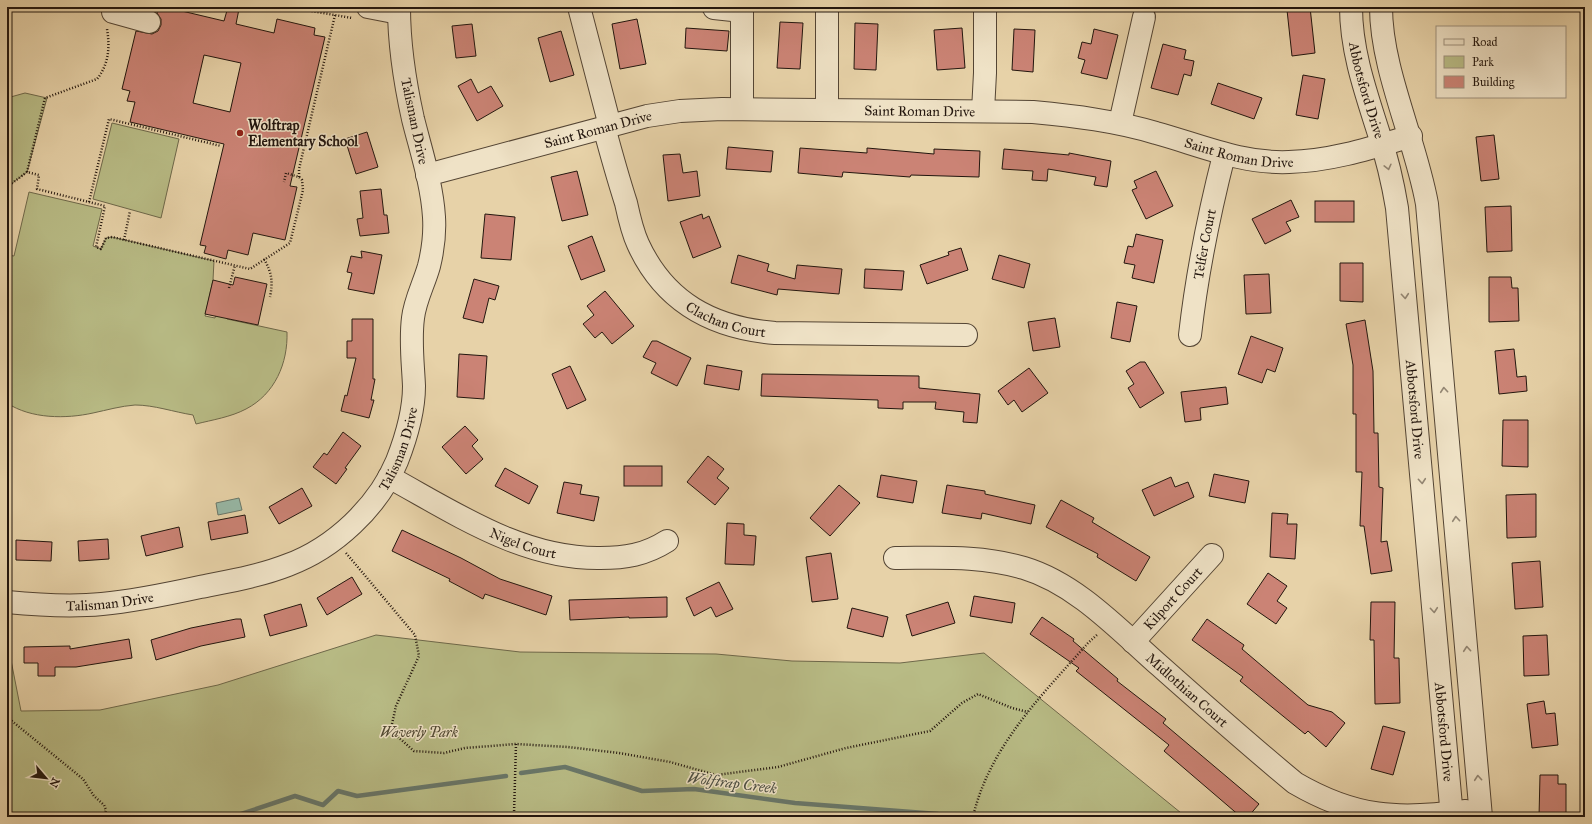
<svg xmlns="http://www.w3.org/2000/svg" width="1592" height="824" viewBox="0 0 1592 824" font-family="'IM FELL Great Primer',serif">
<style>
.green{fill:#b8bb85;stroke:#6e684a}
.water{fill:#97b8a6;stroke:#697769}
.lines{fill:none;stroke-linecap:round;stroke-linejoin:round}
.stream{stroke:#697769;stroke-width:4.5}
.building{fill:#cb8375;stroke:#23160e;fill-rule:evenodd}
.minor-casing{stroke:#544534;stroke-width:24}
.path{stroke:#23160e;stroke-width:2.5;stroke-dasharray:1 2;stroke-linecap:butt}
.minor{stroke:#efe2c6;stroke-width:22}
.oneway{stroke:#938673}
.poi-dot{fill:#8f2418;stroke:#efe2c6;stroke-width:1.5}
.labels{text-anchor:middle;stroke-width:3;stroke-linejoin:round;paint-order:stroke}
.street-label{font-size:14px;fill:#23160e;stroke:#efe2c6}
.poi-label{font-size:14px;font-weight:bold;fill:#23160e;stroke:#efe2c6;text-anchor:start}
.park-label{font-size:14px;font-style:italic;fill:#504832;stroke:#efe2c6}
.water-label{font-size:15px;font-style:italic;fill:#4c4f43;stroke:#efe2c6}
</style>
<rect width="100%" height="100%" fill="#e7d2a8"/>
<filter id="stains"><feTurbulence type="fractalNoise" baseFrequency=".005" numOctaves="4"/><feColorMatrix values="0 0 0 0 .2 0 0 0 0 .09 0 0 0 0 .02 0 0 0 .5 -.17"/></filter>
<radialGradient id="worn" r=".72"><stop offset=".6" stop-color="#630" stop-opacity="0"/><stop offset="1" stop-color="#630" stop-opacity=".3"/></radialGradient>
<g class="green">
<path d="M25,93l22,5 -20,74 -20,15v-89z"/>
<path d="M112,123l67,16 -18,79 -68,-19z"/>
<path d="M29,192l73,17 -9,37 8,3 5,-11 6,-1 102,24 -1,19 -8,36 10,2 3,-12 9,13 60,13c1,31 -12,62 -41,77 -15,8 -34,11 -50,15l-3,-9c-19,-3 -39,-10 -58,-10 -14,1 -28,5 -42,8 -27,6 -62,6 -86,-10v-148l7,1z"/>
<path d="M376,635l144,17 196,2 76,7 108,2 84,-10 202,164h-1179v-177l14,71 79,-1 118,-25z"/>
</g>
<path class="water" d="M239,498l3,12 -24,5 -2,-12z"/>
<g class="lines">
<g class="stream">
<path d="M521,773l44,-6 77,24 52,-2 101,14 143,11 4,3"/>
<path d="M232,817l63,-21 28,9 15,-14 19,5 149,-20"/>
</g>
</g>
<g class="building">
<path d="M158,7h7l59,14 4,-14h3l8,2 -3,15 38,9 3,-14 38,9 -1,7 11,2 -35,149 7,1 -12,53 -32,-7 -5,22 -20,-5 -2,9 -22,-6 2,-7 -6,-1 24,-101 -94,-22 5,-20 -8,-1 3,-10 -8,-2 14,-58 16,3 6,-3 3,-6v-6l-4,-6zM204,55l37,8 -11,49 -37,-9z"/>
<path d="M1310,7l5,46 -23,3 -5,-46z"/>
<path d="M637,19l9,45 -26,5 -8,-45z"/>
<path d="M780,22l23,1 -3,46 -23,-1z"/>
<path d="M855,23l23,1 -2,46 -22,-1z"/>
<path d="M472,24l4,32 -20,2 -4,-32z"/>
<path d="M686,28l43,3 -2,20 -42,-3z"/>
<path d="M962,28l3,40 -28,2 -3,-40z"/>
<path d="M1014,29l21,1 -2,42 -21,-2z"/>
<path d="M1094,29l24,6 -11,44 -26,-6 4,-13 -7,-2 4,-16 9,2z"/>
<path d="M561,31l13,44 -24,7 -12,-44z"/>
<path d="M1163,44l23,6 -2,9 10,2 -3,15 -7,-2 -6,21 -27,-7z"/>
<path d="M1303,75l22,4 -7,40 -22,-4z"/>
<path d="M471,79l7,14 13,-7 12,20 -26,15 -19,-35z"/>
<path d="M1218,83l44,15 -8,21 -43,-15z"/>
<path d="M367,132l11,35 -22,7 -11,-35z"/>
<path d="M1494,135l5,44 -18,2 -5,-44z"/>
<path d="M728,147l45,4 -2,21 -45,-3z"/>
<path d="M800,148l67,5v-5l67,6v-5l46,2 -1,26 -68,-2 -1,2 -67,-5 -1,5 -44,-4z"/>
<path d="M1004,149l65,6v-2l42,8 -4,26 -13,-2 2,-8 -48,-8 -1,12 -15,-1 1,-9 -31,-2z"/>
<path d="M680,154l3,19 14,-2 3,25 -32,5 -5,-46z"/>
<path d="M577,171l11,44 -26,6 -11,-44z"/>
<path d="M1156,171l17,35 -27,13 -14,-29 5,-2 -3,-7z"/>
<path d="M381,189l3,26h3l2,18 -29,3 -3,-17 6,-1 -3,-27z"/>
<path d="M1291,200l8,17 -13,5 5,9 -26,13 -13,-25z"/>
<rect x="1315" y="201" width="39" height="21"/>
<path d="M1511,206l1,45 -25,1 -2,-45z"/>
<path d="M485,214l30,3 -4,43 -30,-2z"/>
<path d="M702,214l1,5 6,-3 12,31 -28,11 -13,-36z"/>
<path d="M1136,234l27,6 -9,43 -22,-5 3,-13 -11,-2 4,-17 5,1z"/>
<path d="M592,236l13,35 -24,9 -13,-34z"/>
<path d="M961,248l7,22 -41,14 -7,-19 29,-10 -1,-3z"/>
<path d="M361,251l21,4 -8,39 -26,-5 4,-16 -5,-1 4,-16 11,2z"/>
<path d="M738,255l31,9 -2,7 28,8 2,-14 45,4 -3,25 -61,-5 -1,6 -46,-12z"/>
<path d="M999,255l31,9 -6,24 -32,-9z"/>
<path d="M1340,263h23v39l-23,-1z"/>
<path d="M865,269l39,2 -2,19 -38,-2z"/>
<path d="M1269,274l2,39 -25,1 -2,-39z"/>
<path d="M235,277l32,7 -9,41 -53,-11 8,-34 20,5z"/>
<path d="M1489,277h22l1,11h6l1,33 -30,1z"/>
<path d="M474,279l25,7 -4,14 -6,-2 -6,25 -20,-5z"/>
<path d="M605,291l29,35 -22,18 -10,-12 -7,6 -12,-14 11,-9 -7,-9z"/>
<path d="M1117,302l20,4 -7,36 -19,-4z"/>
<path d="M1055,318l5,29 -27,4 -5,-29z"/>
<path d="M352,319h21v60h2l-4,21h3l-5,18 -28,-7 4,-16 2,1 9,-38h-9v-17h5z"/>
<path d="M1365,320l8,51 1,62h4l1,54 4,1 -2,54 6,-1 5,30 -21,3 -7,-48h-4l2,-54h-6v-58h-3v-49l-7,-41z"/>
<path d="M1251,336l32,12 -8,24 -8,-3 -5,14 -24,-9z"/>
<path d="M652,341h5l34,17 -14,28 -26,-13 5,-10 -13,-6z"/>
<path d="M1514,349l3,28 9,-1 1,15 -28,3 -4,-43z"/>
<path d="M459,354l28,2 -3,43 -27,-2z"/>
<path d="M1140,362h5l19,31 -24,15 -12,-20 6,-4 -8,-13z"/>
<path d="M707,365l35,6 -3,19 -35,-6z"/>
<path d="M570,366l16,34 -19,9 -15,-35z"/>
<path d="M1029,368l19,25 -26,19 -8,-12 -6,5 -10,-14z"/>
<path d="M762,374l157,2v12l61,6 -3,29 -14,-1 1,-10 -29,-3 1,-7h-33v7l-25,-1v-8l-117,-4z"/>
<path d="M1226,387l2,17 -28,4 1,12 -16,2 -4,-30z"/>
<path d="M1503,420h25v47l-26,-1z"/>
<path d="M465,426l13,14 -6,6 11,13 -17,15 -24,-27z"/>
<path d="M343,432l18,14 -16,22 2,1 -11,15 -23,-17 11,-14 3,2z"/>
<path d="M708,456l16,13 -7,9 12,10 -14,17 -28,-23z"/>
<rect x="624" y="466" width="38" height="20"/>
<path d="M505,468l33,18 -9,18 -34,-18z"/>
<path d="M1214,474l35,7 -4,22 -36,-7z"/>
<path d="M881,475l36,6 -4,22 -36,-6z"/>
<path d="M1171,477l4,10 13,-5 6,15 -40,19 -12,-26z"/>
<path d="M564,482l18,3 -2,9 19,3 -5,24 -37,-8z"/>
<path d="M839,485l21,18 -30,33 -20,-18z"/>
<path d="M947,485l38,6v3l50,11 -4,19 -49,-11 -1,6 -39,-6z"/>
<path d="M302,488l10,18 -33,18 -10,-17z"/>
<path d="M1536,494v43l-29,1 -1,-43z"/>
<path d="M1061,500l33,18 -2,4 58,35 -14,24 -39,-24 1,-3 -52,-27z"/>
<path d="M1272,513l16,1 -1,10h10l-2,35 -25,-2z"/>
<path d="M245,515l3,18 -37,7 -3,-18z"/>
<path d="M727,523l17,1v11l12,1 -2,29 -29,-1z"/>
<path d="M179,527l4,20 -37,9 -5,-20z"/>
<path d="M402,530l59,28 39,21 52,17 -6,19 -61,-21 -2,5 -34,-18 1,-2 -58,-28z"/>
<path d="M108,539l1,20 -30,2 -1,-20z"/>
<path d="M16,540l36,2 -1,19 -35,-1z"/>
<path d="M831,553l7,46 -26,3 -6,-45z"/>
<path d="M1540,561l3,46 -28,2 -3,-46z"/>
<path d="M1268,573l19,13 -10,15 10,7 -11,16 -29,-20z"/>
<path d="M352,577l10,17 -35,21 -10,-17z"/>
<path d="M719,582l14,27 -17,8 -5,-10 -17,9 -8,-18z"/>
<path d="M974,596l41,7 -3,20 -42,-7z"/>
<path d="M667,597v20l-38,1v-1l-59,3 -1,-20z"/>
<path d="M948,602l7,21 -43,13 -6,-21z"/>
<path d="M1371,602h24l-1,56h5l1,45 -25,1 -1,-64h-4z"/>
<path d="M301,604l6,22 -37,10 -6,-21z"/>
<path d="M852,608l36,9 -5,20 -36,-9z"/>
<path d="M1042,617l32,22 -1,2 45,38 -1,2 49,38 -3,4 96,81 -11,13h-7l-77,-66 5,-6 -93,-74 3,-3 -49,-34z"/>
<path d="M236,619h5l4,18 -44,9 -45,14 -5,-20 40,-12z"/>
<path d="M1207,619l37,26 -2,4 66,56 24,7 13,11 -19,24 -18,-16 -3,3 -65,-53 3,-4 -51,-37z"/>
<path d="M1547,635l2,40 -25,1 -1,-40z"/>
<path d="M129,639l3,19 -56,9h-21v9h-17v-13h-14v-16l46,-1v3z"/>
<path d="M1544,701l2,13 9,-1 3,32 -26,3 -5,-44z"/>
<path d="M1383,726l22,6 -12,43 -22,-6z"/>
<path d="M1540,775h18v9h8v33h-27z"/>
</g>
<g class="lines">
<defs>
<g id="minor">
<path d="M368,7l31,6"/>
<path d="M579,7l31,119"/>
<path id="s1" d="M1351,7c0,44 15,86 28,127 8,24 14,50 18,74l55,609"/>
<path d="M1381,7c0,63 35,134 46,197l54,613"/>
<path d="M714,8l28,3v98"/>
<path d="M113,12l36,10"/>
<path d="M827,109v-102"/>
<path d="M983,111l2,-38v-66"/>
<path d="M1120,123l24,-106"/>
<path id="s2" d="M604,127c7,26 14,51 22,76 3,14 6,28 12,41 27,59 75,84 137,89l191,2"/>
<path id="s3" d="M427,175l220,-59 33,-5 42,-2 311,3c42,4 83,9 123,21 44,12 86,31 133,29 42,-1 82,-14 122,-26"/>
<path id="s4" d="M1190,335c7,-62 19,-121 34,-180"/>
<path id="s5" d="M389,477c66,36 133,82 211,81 25,0 45,-3 67,-17"/>
<path id="s6" d="M895,558c43,0 86,-3 129,10 53,16 95,62 136,98 45,40 89,79 135,117 60,35 103,37 171,28"/>
<path id="s7" d="M7,602c31,3 64,5 95,2 33,-3 66,-10 98,-17 30,-6 60,-11 88,-22 46,-17 90,-58 109,-104 9,-23 17,-50 17,-75 -1,-23 -4,-45 -1,-68 2,-18 11,-34 16,-52 4,-16 6,-33 5,-49 -2,-33 -13,-66 -21,-98 -8,-36 -14,-75 -14,-112"/>
<path id="s8" d="M1133,642l79,-87"/>
</g>
</defs>
<use href="#minor" class="minor-casing"/>
<g class="path">
<path d="M288,7l64,11"/>
<path d="M27,172l18,-74 52,-19c12,-15 13,-32 10,-50"/>
<path d="M299,177v-8l36,-154"/>
<path d="M7,187l20,-15 12,3 -2,14 68,17 -9,41 5,2 5,-11 6,-1 138,32 40,-26 13,-53 -1,-10 -3,-3 -13,-4 -2,9"/>
<path d="M89,202l20,-83 112,27"/>
<path d="M124,240l6,-29"/>
<path d="M264,259c8,14 9,23 6,38"/>
<path d="M229,288l6,-23"/>
<path d="M346,553l69,82 4,21 -23,50 -4,18 6,13 16,14 30,2 21,-5 51,-4 52,3 51,6 51,9 46,13 62,-8 68,-19 84,-17 32,-28 16,-9 34,14 16,4"/>
<path d="M7,717l76,62 11,17 10,9 2,5 -2,7"/>
<path d="M514,814l2,-70"/>
<path d="M504,817l10,-3 59,3"/>
<path d="M973,817c16,-70 69,-122 115,-174l10,-9"/>
</g>
<use href="#minor" class="minor"/>
</g>
<defs><path id="oneway-chevron" d="M-2-3.5L2.5 0L-2 3.5" fill="none" stroke-width="1.6" stroke-linecap="round" stroke-linejoin="round"/></defs>
<g class="oneway">
<use href="#oneway-chevron" transform="translate(1388 167) rotate(76)"/>
<use href="#oneway-chevron" transform="translate(1405 296) rotate(85)"/>
<use href="#oneway-chevron" transform="translate(1444 390) rotate(-95)"/>
<use href="#oneway-chevron" transform="translate(1422 481) rotate(85)"/>
<use href="#oneway-chevron" transform="translate(1456 519) rotate(-95)"/>
<use href="#oneway-chevron" transform="translate(1434 610) rotate(85)"/>
<use href="#oneway-chevron" transform="translate(1467 649) rotate(-95)"/>
<use href="#oneway-chevron" transform="translate(1478 778) rotate(-95)"/>
</g>
<circle class="poi-dot" cx="240" cy="133" r="4"/>
<g class="labels">
<g class="street-label">
<text dy="5" stroke="none"><textPath href="#s1" startOffset="85">Abbotsford Drive</textPath></text>
<text dy="5" stroke="none"><textPath href="#s3" startOffset="501">Saint Roman Drive</textPath></text>
<text transform="translate(415 121) rotate(78)" y="5">Talisman Drive</text>
<text dy="5" stroke="none"><textPath href="#s3" startOffset="177">Saint Roman Drive</textPath></text>
<text dy="5" stroke="none"><textPath href="#s3" startOffset="825">Saint Roman Drive</textPath></text>
<text dy="5" stroke="none"><textPath href="#s4" startOffset="92">Telfer Court</textPath></text>
<text dy="5" stroke="none"><textPath href="#s2" startOffset="243">Clachan Court</textPath></text>
<text dy="5" stroke="none"><textPath href="#s1" startOffset="409">Abbotsford Drive</textPath></text>
<text dy="5" stroke="none"><textPath href="#s7" startOffset="452">Talisman Drive</textPath></text>
<text dy="5" stroke="none"><textPath href="#s5" startOffset="150">Nigel Court</textPath></text>
<text dy="5" stroke="none"><textPath href="#s8" startOffset="59">Kilport Court</textPath></text>
<text dy="5" stroke="none"><textPath href="#s7" startOffset="103">Talisman Drive</textPath></text>
<text dy="5" stroke="none"><textPath href="#s6" startOffset="335">Midlothian Court</textPath></text>
<text dy="5" stroke="none"><textPath href="#s1" startOffset="733">Abbotsford Drive</textPath></text>
</g>
<g class="poi-label">
<text x="248" y="130">Wolftrap<tspan x="248" dy="16">Elementary School</tspan></text>
</g>
<g class="park-label">
<text x="419" y="737">Waverly Park</text>
</g>
<g class="water-label">
<text transform="translate(732 783) rotate(7)" y="5">Wolftrap Creek</text>
</g>
</g>
<rect width="1592" height="824" fill="none" stroke="#e7d2a8" stroke-width="24"/>
<rect x="8" y="8" width="1576" height="808" fill="none" stroke="#23160e" stroke-width="2"/>
<rect x="12" y="12" width="1568" height="800" fill="none" stroke="#23160e"/>
<rect x="1436" y="26" width="130" height="72" fill="#efe2c6" stroke="#9d907c"/>
<rect x="1444" y="39" width="20" height="6" fill="#efe2c6" stroke="#9d907c"/>
<text x="1472" y="46" font-size="12" fill="#23160e">Road</text>
<rect x="1444" y="56" width="20" height="12" fill="#b8bb85" stroke="#9d907c"/>
<text x="1472" y="66" font-size="12" fill="#23160e">Park</text>
<rect x="1444" y="76" width="20" height="12" fill="#cb8375" stroke="#9d907c"/>
<text x="1472" y="86" font-size="12" fill="#23160e">Building</text>
<g transform="translate(46 778) rotate(118)" stroke="#efe2c6" stroke-width="3" paint-order="stroke">
<path d="M0-3L7 15L0 10L-7 15Z" fill="#23160e"/>
<text y="-6" font-size="11" font-weight="bold" text-anchor="middle" fill="#23160e">N</text>
</g>
<rect width="100%" height="100%" filter="url(#stains)"/>
<rect width="100%" height="100%" fill="url(#worn)"/>
</svg>
